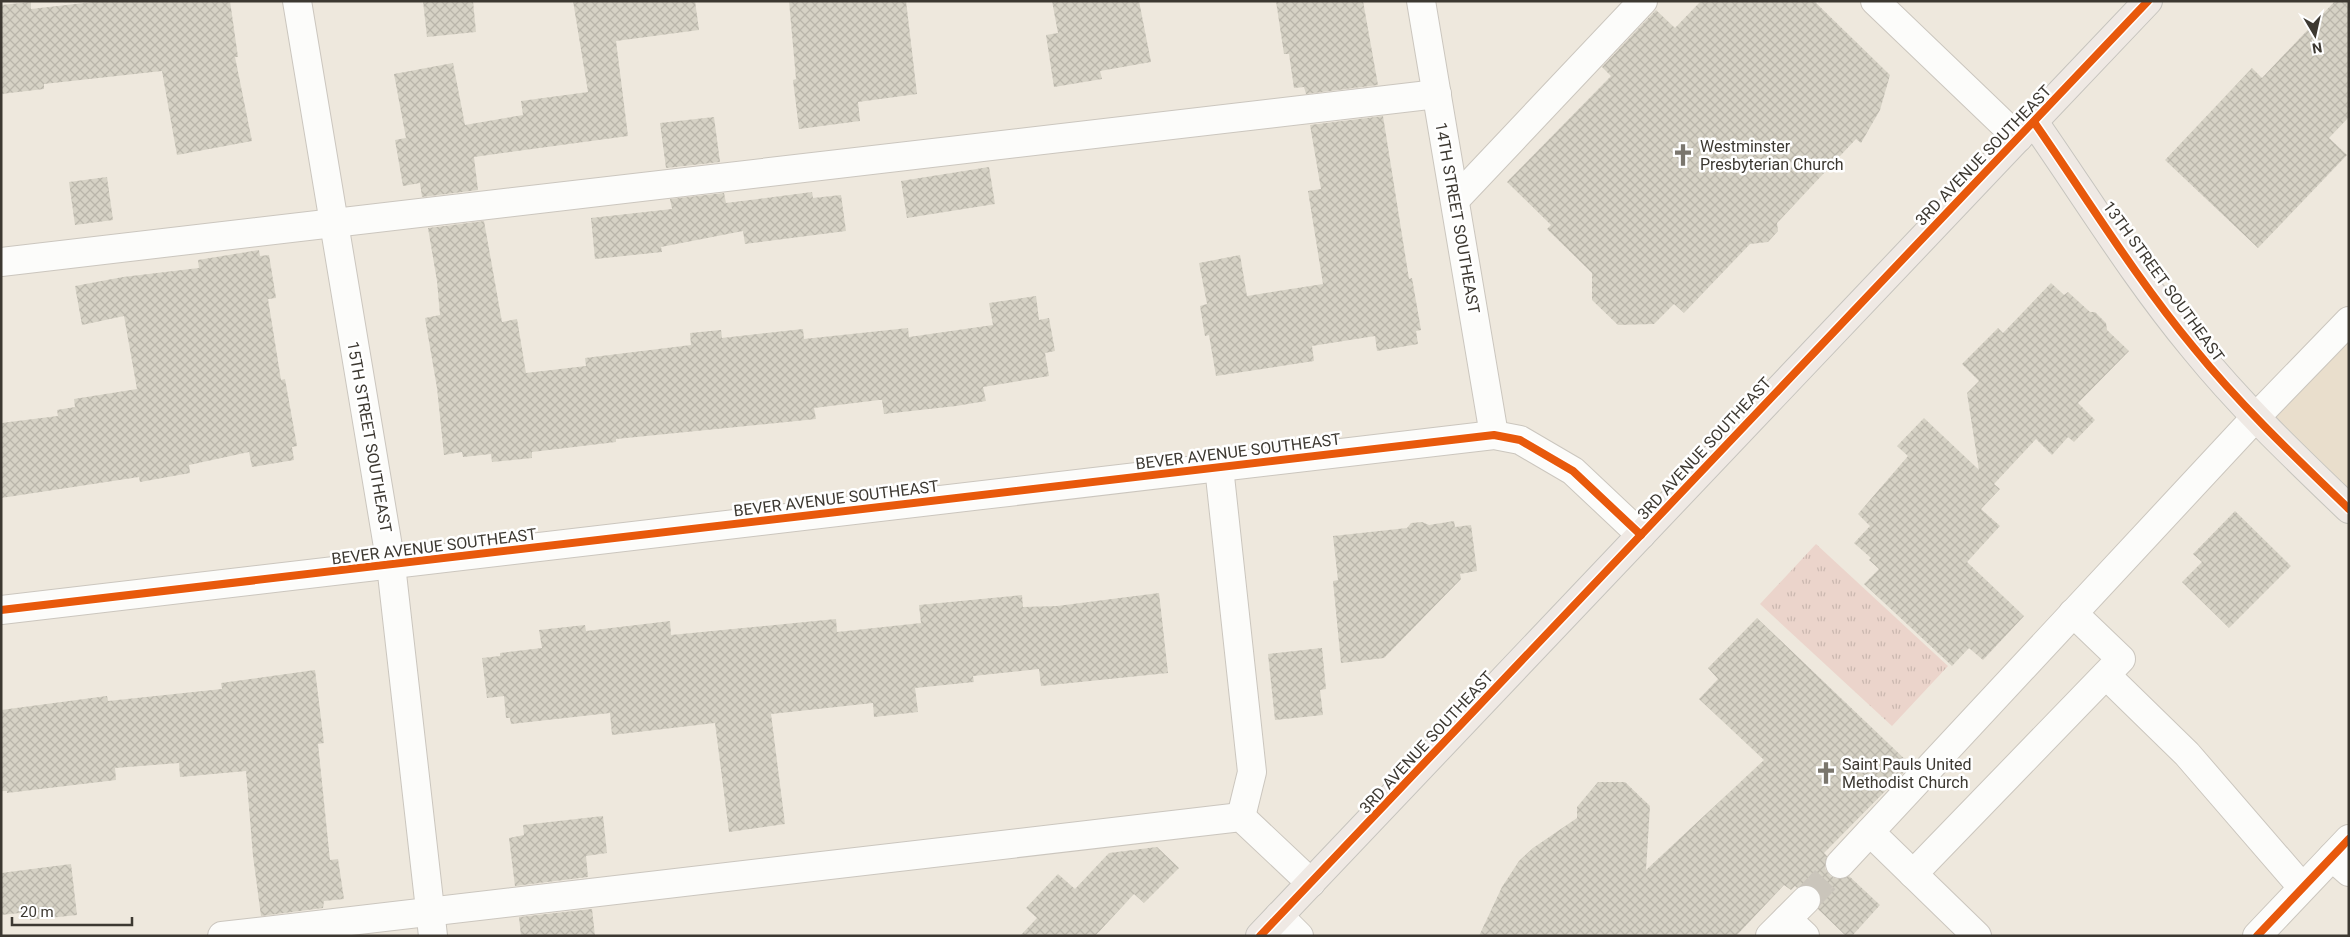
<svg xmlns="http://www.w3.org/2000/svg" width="2350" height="937" viewBox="0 0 2350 937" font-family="Roboto,sans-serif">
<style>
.built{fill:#e9decc}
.park{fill:url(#park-tufts)}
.building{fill:url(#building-cross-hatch)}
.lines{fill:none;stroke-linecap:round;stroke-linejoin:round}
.minor-tunnel{stroke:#cac5bb;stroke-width:28;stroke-dasharray:28 14;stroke-linecap:butt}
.minor-casing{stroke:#cbc6be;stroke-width:30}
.major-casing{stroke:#c6c4be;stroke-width:30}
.minor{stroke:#fcfcfa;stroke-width:28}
.major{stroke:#efe9e4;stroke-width:28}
.cycleway-casing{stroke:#fff;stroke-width:11}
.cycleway{stroke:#e8590c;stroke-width:8}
.labels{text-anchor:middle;stroke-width:5;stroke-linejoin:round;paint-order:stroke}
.poi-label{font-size:16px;fill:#3c3831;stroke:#fff;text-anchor:start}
.street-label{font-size:16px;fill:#3c3831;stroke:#fff}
</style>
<defs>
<pattern id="park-tufts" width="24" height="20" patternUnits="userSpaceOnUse" patternTransform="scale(1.25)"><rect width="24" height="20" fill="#ebd4cb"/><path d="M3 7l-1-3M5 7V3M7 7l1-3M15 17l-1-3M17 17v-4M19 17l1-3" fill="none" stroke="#cab7af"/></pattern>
<pattern id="building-cross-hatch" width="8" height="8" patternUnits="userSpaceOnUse" patternTransform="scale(1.25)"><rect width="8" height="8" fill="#d6d2c5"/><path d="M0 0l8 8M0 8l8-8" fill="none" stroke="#b9b5aa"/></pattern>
</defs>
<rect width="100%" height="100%" fill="#eee8dd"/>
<path class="built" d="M2349,321v188l-94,-91z"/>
<path class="park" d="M1816,544l132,122 -56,60 -132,-122z"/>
<g class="building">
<path d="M102,1h128l8,56h-3l17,84 -75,14 -15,-84 -118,13v5l-43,5v-89l30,-3v7z"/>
<path d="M423,1h50l3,31 -49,5z"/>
<path d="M573,1h122l4,29 -83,11 12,95 -154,21 4,33 -56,7 -2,-14 -17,3 -8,-46 11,-2 -12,-64 59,-11 12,62 58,-10 -2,-14 67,-9z"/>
<path d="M789,1h117l11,93 -59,8 2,19 -61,8 -6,-49 3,-1z"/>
<path d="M1052,1h87l12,61 -51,9 2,8 -48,8 -8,-52 12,-2z"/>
<path d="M1276,1h87l15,84 -72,9 -2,-7 -10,1 -5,-34h-5z"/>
<path d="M1701,1h113l76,74 -10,35 -19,33 -5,-4 -79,84 1,8 -10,11 -18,2 -66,69 -10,-9 -20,20 -36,1 -26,-25v-27l-45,-44 4,-4 -44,-43 104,-106 -9,-9 54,-57 19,18z"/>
<path d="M2335,1h14v116l-20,21 18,17 -89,93 -93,-88 87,-92 10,10z"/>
<path d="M1383,116l26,163 3,-1 9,52 -5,1 2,13 -41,7 -2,-15 -63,10 2,15 -98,15 -7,-41 -4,1 -5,-30 7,-2 -8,-41 41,-8 7,41 76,-12 -15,-93 13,-2 -11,-64z"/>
<path d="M714,117l6,45 -54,6 -6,-45z"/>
<path d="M989,167l6,37 -88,14 -6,-37z"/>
<path d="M107,177l6,43 -38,5 -6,-43z"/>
<path d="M812,192l1,6 28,-3 5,36 -101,13 -2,-13 -82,16 1,5 -67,7 -4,-41 81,-9 -2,-10 54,-6 2,10z"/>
<path d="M484,221l18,101 15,-3 9,54 60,-7 -1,-8 106,-13 -1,-12 31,-3 1,8 81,-9 1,10 104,-11 1,9 84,-12 -4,-22 47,-7 3,24 10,-2 6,33 -10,2 4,23 -66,11 3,14 -30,5 -72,8 -2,-14h-3l-65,8 2,11 -200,20v3l-84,10v6l-40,4 -1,-8 -28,3 -1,-5 -18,3 -7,-67 -12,-70 15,-3 -3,-34 -9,-53z"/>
<path d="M259,250l1,6 9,-1 7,43 -8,1 13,81 4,-1 12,67 -5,1 2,13 -42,7 -3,-15 -60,13 1,8 -50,9 -1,-5 -138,21v-75l57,-7 -1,-6 18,-3 -1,-8 63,-10 -13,-73 -42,9 -7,-39 48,-9 76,-9 -1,-8z"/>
<path d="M2051,283l13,12 4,-3 22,20h5l11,11 1,7 22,21 -51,52 17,17 -21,22 -6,-5 -16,18 -16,-16 -42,45 6,5 -19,20 19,17 -33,36 57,54 -41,44 -14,-12 -17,18 -88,-82 15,-15 -10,-9 2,-2 -17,-15 16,-17 -12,-12 50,-58 -11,-10 27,-28 55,52 -12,-77 12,-12 -17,-17 36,-36 5,5z"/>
<path d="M2235,511l56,55 -62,62 -47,-46 20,-20 -9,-8z"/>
<path d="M1454,521l1,6 16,-2 6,46 -17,3 1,5 -77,79 -43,5 -8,-82 5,-1 -5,-44 74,-8 4,-5 11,-1 7,3z"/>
<path d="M1159,593l9,80 -127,13 -2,-17 -66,7 1,6 -59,6 3,24 -44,5 -1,-14 -102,11 14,110 -56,8 -14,-109 -103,12 -2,-22 -99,11 -1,-6h-4l-2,-22 -17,2 -5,-40 18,-2v-3l42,-5 -3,-18 46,-5 1,6 84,-10 1,14 165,-16 1,13 84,-9 -2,-18 103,-10 1,12 34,-1z"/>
<path d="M1757,618l154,147 -87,88 3,3 -2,12 5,8 7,3 12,-3 31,29 -28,31h-6l-28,-27 3,-13 -4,-7 -7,-4h-8l-5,3 -2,-2 -4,4 -7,-5 -48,51h-257l23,-49 17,-26 14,-13 44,-30v-11l21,-25h27l25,24 -4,64 118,-110 -65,-61 19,-20 -10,-11z"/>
<path d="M1322,648l4,41 -6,1 3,25 -48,5 -7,-66z"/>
<path d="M315,670l9,73 -6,1 12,116 8,-1 6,40 -20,2 -1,7 -62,8 -8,-60 -7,-85 -66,6 -1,-14 -64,5 1,12 -109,13v-2h-6v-81l106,-14 1,5 114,-12 -1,-6z"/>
<path d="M603,816l4,37 -21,3 2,21 -73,9 -6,-48 15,-3 -1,-10z"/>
<path d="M1157,847l22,21 -35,35 -10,-9 -39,42h-75l17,-18 -11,-10 32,-34 17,15 34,-36z"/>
<path d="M71,864l6,51 -47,5 -1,-8 -28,3v-42z"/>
<path d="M592,909l3,27h-74l-2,-19z"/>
</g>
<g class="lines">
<path class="minor-tunnel" d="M1806,900l34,-36"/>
<defs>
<g id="minor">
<path d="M297,1l94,564 42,371"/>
<path d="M1421,1l73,434"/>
<path d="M1875,1l143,137"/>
<path d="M1455,200l188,-199"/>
<path d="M1,262l1436,-168"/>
<path d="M1219,467l33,305 -11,45"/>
<path d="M1,610l1493,-175 26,5 53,31 68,64"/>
<path d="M2106,675l81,79 115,133"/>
<path d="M1870,832l107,104"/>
<path d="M2332,857l17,15"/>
<path d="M1840,864l415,-446 94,-97"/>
<path d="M1913,874l208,-215 -48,-46"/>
<path d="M1279,916l20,20"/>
<path d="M1787,919l18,17"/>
<path d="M222,936l1019,-119 70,66"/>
<path d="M1770,936l36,-36"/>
<path d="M2257,936l92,-97"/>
</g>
<g id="major">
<path d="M2034,122c53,76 101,155 160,226 47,58 101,109 155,161"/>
<path d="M1260,936l888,-935"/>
</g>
</defs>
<use href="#minor" class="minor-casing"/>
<use href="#major" class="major-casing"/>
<use href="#minor" class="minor"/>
<use href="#major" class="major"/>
<defs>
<g id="cycleway">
<path d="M2034,122c53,76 101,155 160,226 47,58 101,109 155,161"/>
<path d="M1,610l1493,-175 26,5 53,31 68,64"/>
<path d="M1260,936l888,-935"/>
<path d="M2257,936l92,-97"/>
</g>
</defs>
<use href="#cycleway" class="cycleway-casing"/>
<use href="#cycleway" class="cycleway"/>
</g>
<defs>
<symbol id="church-bare" viewBox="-9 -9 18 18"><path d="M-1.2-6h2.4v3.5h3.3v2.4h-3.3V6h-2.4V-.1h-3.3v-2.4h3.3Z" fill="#7a766d" stroke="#fff" stroke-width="2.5" paint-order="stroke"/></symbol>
</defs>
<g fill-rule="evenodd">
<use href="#church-bare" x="1667" y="139" width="32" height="32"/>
<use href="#church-bare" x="1810" y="757" width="32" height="32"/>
</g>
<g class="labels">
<g class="poi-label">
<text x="1700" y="152">Westminster<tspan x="1700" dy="18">Presbyterian Church</tspan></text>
<text x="1842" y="770">Saint Pauls United<tspan x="1842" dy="18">Methodist Church</tspan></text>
</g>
<g class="street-label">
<text transform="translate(1983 155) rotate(-46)" y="6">3RD AVENUE SOUTHEAST</text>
<text transform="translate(1458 218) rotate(80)" y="6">14TH STREET SOUTHEAST</text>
<text transform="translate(2164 281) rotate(54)" y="6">13TH STREET SOUTHEAST</text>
<text transform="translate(370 437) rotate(80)" y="6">15TH STREET SOUTHEAST</text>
<text transform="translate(1704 448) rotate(-47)" y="6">3RD AVENUE SOUTHEAST</text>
<text transform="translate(1238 451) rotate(-7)" y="6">BEVER AVENUE SOUTHEAST</text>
<text transform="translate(836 498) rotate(-7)" y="6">BEVER AVENUE SOUTHEAST</text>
<text transform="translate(434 546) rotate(-7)" y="6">BEVER AVENUE SOUTHEAST</text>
<text transform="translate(1426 742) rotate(-47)" y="6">3RD AVENUE SOUTHEAST</text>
</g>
</g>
<rect width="2350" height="937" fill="none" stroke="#3c3831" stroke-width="5"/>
<g transform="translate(2315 35) rotate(171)" stroke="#ffffff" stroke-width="4" paint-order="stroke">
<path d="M0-4L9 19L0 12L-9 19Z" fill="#3c3831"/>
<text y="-8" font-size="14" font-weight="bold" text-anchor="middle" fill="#3c3831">N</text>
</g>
<path d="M12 917v8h120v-8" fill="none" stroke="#3c3831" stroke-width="2.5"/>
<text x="20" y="917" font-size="15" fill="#3c3831" stroke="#ffffff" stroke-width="4" paint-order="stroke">20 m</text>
</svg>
